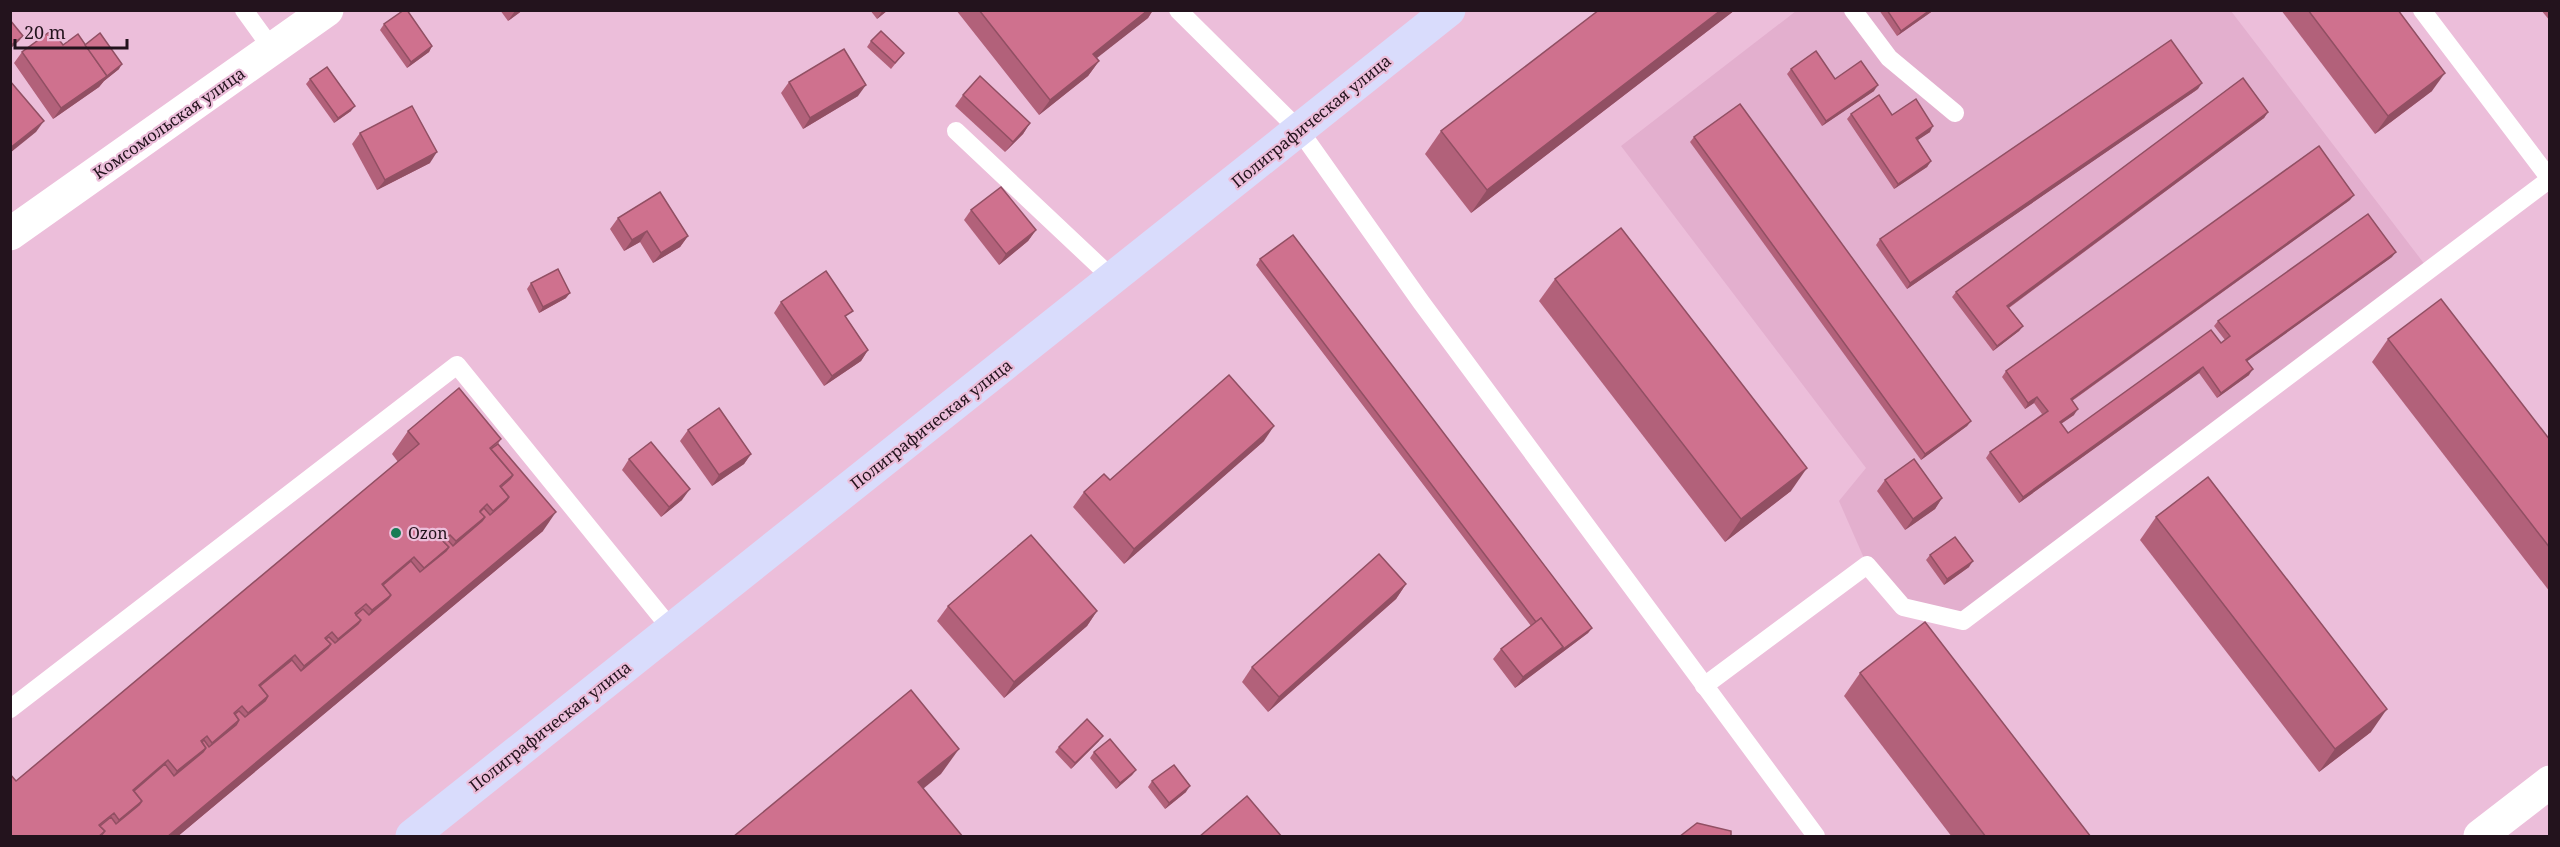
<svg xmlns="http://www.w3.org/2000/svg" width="2560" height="847" viewBox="0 0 2560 847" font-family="'Noto Serif',serif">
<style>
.built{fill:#e3afce}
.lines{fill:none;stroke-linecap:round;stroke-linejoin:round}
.service{stroke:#fff;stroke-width:18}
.minor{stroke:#fff;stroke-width:33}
.primary{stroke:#d9dcfc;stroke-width:33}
.wall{fill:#b2617a}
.shaded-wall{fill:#914f63}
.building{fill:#cf718e;stroke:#914f63;stroke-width:1.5}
.poi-dot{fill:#167c55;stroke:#ecbeda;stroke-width:2}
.labels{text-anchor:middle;stroke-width:4.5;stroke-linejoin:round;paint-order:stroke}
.street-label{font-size:16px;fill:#23131d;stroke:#ecbeda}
.poi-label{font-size:16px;fill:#23131d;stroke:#ecbeda;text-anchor:start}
</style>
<rect width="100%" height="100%" fill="#ecbeda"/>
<path class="built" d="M1796,11h435l198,259 -466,351 -60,-14 -36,-42 -28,-64 27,-33 -245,-322z"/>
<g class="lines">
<g class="service">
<path d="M244,10l29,40"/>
<path d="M1178,10l122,121 121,171 395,534"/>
<path d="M1853,10l36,48 66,55"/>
<path d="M2422,10l128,169"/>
<path d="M956,131l157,148"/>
<path d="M1704,686l163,-121 36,42 60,14 587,-442"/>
<path d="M10,709l447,-344 215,265"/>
</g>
<g class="minor">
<path d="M10,234l317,-224"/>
<path d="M2480,836l70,-54"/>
</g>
<path class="primary" d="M412,836l1037,-826"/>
</g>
<g class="wall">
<path d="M500,10h23l-15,11z"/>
<path d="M870,10h18l-11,9z"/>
<path d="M956,10h197l-5,8 -52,40 3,3 -11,15 -49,39z"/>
<path d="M1735,10l-264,203 -46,-59 16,-23z"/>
<path d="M1879,10h55l-37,26z"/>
<path d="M2281,10h117l34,81 -57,43z"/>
<path d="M2541,10h9v11z"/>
<path d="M384,24l48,22 -3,6 -22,16 -27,-38z"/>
<path d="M871,41l33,12 -13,16 -24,-22z"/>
<path d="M63,45h22l34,24 -15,12 -5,6 -46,32 -39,-56 8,-11z"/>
<path d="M1791,69l44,10 39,12 -52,35 -35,-52z"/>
<path d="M310,79l41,32 -17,12 -28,-39z"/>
<path d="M789,82l69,14 -55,33 -22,-36z"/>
<path d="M2198,89l-291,200 -31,-44 4,-6z"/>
<path d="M963,95l67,28 -7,11 -18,18 -50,-46z"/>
<path d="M2268,112l-4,6 -255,190 14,18 -4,5 -26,20 -41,-54 4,-5z"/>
<path d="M1851,114l41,1 38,17 -13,8 14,21 -4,6 -33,22 -47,-70z"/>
<path d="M360,133l70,30 -53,27 -25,-46z"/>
<path d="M1694,137l277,284 -4,5 -46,34 -231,-318z"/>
<path d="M2350,200l-278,201 2,14 -13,9 7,9 153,-90 4,-3 -11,-14 4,-5 174,-64 -145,104 2,14 -32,23 -18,-25 -180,130 -33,-45 4,-6 52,-38 -8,-11 -9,6 -23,-32 4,-6z"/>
<path d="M971,210l65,20 -8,11 -29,24 -35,-45z"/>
<path d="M618,218l70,18 -8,11 -27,16 -13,-21 -16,9 -14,-22z"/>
<path d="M1260,259l332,369 -4,5 -73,55 -22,-29 8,-10 30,-23 -275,-361z"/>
<path d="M1555,279l236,212 -66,51 -186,-241z"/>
<path d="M531,283l35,15 -27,15 -12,-24z"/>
<path d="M781,302l66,17 21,31 -7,11 -37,25 -50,-73z"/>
<path d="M2388,339l162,101v152l-178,-230z"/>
<path d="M688,430l63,24 -7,10 -32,22 -32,-45z"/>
<path d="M408,431l93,8 -3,5 45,87 -366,306h-167l6,-56 382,-319 -6,-8z"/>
<path d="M1264,441l-140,123 -51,-57 11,-15 26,-12z"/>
<path d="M629,459l53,41 -21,17 -39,-47z"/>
<path d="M1885,480l57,18 -7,11 -30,21 -28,-39z"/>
<path d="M2156,517l215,215 -52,40 -179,-232z"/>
<path d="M1930,555l39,12 -25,18 -18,-25z"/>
<path d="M1406,584l-10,15 -128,113 -26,-30 10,-15z"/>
<path d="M948,606l149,5 -10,15 -83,72 -67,-77z"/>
<path d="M1860,673l231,164h-139l-108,-141z"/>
<path d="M1099,741l-28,28 -16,-17 4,-5z"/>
<path d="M1094,752l42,18 -4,5 -16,14 -26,-31z"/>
<path d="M1152,781l34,11 -21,17 -17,-22z"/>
</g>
<g class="shaded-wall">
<path d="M523,10l-15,11 7,-10z"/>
<path d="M883,10h5l-11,9z"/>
<path d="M1148,10h5l-5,8 -65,51 10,-15z"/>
<path d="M1721,10h14l-264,203 16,-23z"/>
<path d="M1930,10h4l-37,26 4,-5z"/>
<path d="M23,36l-4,5 -9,8v-3z"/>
<path d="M432,46l-3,6 -22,16 4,-6z"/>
<path d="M1099,61l-11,15 -49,39 11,-15z"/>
<path d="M122,64l-3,5 -15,12 -5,6 -46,32 8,-11z"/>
<path d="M2445,73l-13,18 -57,43 13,-18z"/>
<path d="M2202,83l-4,6 -291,200 3,-6z"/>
<path d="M866,85l-8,11 -55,33 7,-11z"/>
<path d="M1878,85l-4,6 -52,35 4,-5z"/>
<path d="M355,106l-4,5 -17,12 4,-5z"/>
<path d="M2268,112l-4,6 -260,193 3,-5z"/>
<path d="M44,121l-8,11 -26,21v-5z"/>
<path d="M1030,123l-7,11 -18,18 8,-10z"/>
<path d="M1933,126l-3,6 -18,12 4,-6z"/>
<path d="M437,152l-7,11 -53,27 8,-10z"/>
<path d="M1931,161l-4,6 -33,22 4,-5z"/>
<path d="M2354,195l-4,5 -283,204 4,-5z"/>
<path d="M1036,230l-8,11 -29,24 7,-11z"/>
<path d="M647,231l-7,11 -16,9 8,-11z"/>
<path d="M688,236l-8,11 -27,16 8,-10z"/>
<path d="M2396,252l-4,5 -150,108 4,-5z"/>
<path d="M570,293l-4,5 -27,15 4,-6z"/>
<path d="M2023,326l-4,5 -26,20 4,-5z"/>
<path d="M868,350l-7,11 -37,25 8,-10z"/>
<path d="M2203,367l-4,6 -180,130 4,-6z"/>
<path d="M2253,369l-4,6 -32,23 4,-5z"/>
<path d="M2037,397l-3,6 -9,6 3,-6z"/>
<path d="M2078,409l-4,6 -18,12 4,-5z"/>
<path d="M1971,421l-4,5 -46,34 4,-6z"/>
<path d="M1274,426l-10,15 -140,123 10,-15z"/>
<path d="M751,454l-7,10 -32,22 7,-11z"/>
<path d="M1807,468l-16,23 -66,51 16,-23z"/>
<path d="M690,489l-8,11 -21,17 8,-10z"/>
<path d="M1942,498l-7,11 -30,21 8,-11z"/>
<path d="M556,512l-13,19 -366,306h-10z"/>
<path d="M485,517l-16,23 -29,24 16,-23z"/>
<path d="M449,547l-16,23 -26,21 17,-23z"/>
<path d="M414,557l-16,23 -15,13 -1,-9z"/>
<path d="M1973,561l-4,6 -25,18 3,-6z"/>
<path d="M1406,584l-10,15 -128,113 11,-15z"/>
<path d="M391,595l-16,23 -19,15 16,-23z"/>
<path d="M1097,611l-10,15 -83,72 10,-16z"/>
<path d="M361,620l-16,23 -23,19 16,-23z"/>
<path d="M1592,628l-4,5 -73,55 8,-11 40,-30z"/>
<path d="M331,644l-16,23 -27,22 16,-23z"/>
<path d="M295,655l-16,23 -19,16 -1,-9z"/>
<path d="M268,696l-16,23 -20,17 16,-23z"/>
<path d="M2387,709l-16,23 -52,40 16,-23z"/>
<path d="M239,720l-16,23 -27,22 16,-22z"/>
<path d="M1103,736l-4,5 -28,28 4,-6z"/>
<path d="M206,748l-16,22 -29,24 16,-23z"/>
<path d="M959,749l-18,25 -41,34 18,-26z"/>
<path d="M168,760l-16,23 -19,16v-9z"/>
<path d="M1136,770l-4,5 -16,14 4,-6z"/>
<path d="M1190,786l-4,6 -21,17 4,-6z"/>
<path d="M142,801l-16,23 -19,13 12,-17z"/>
</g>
<g class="building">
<path d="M404,10h3l25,36 -21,16 -27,-38z"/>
<path d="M979,10h169l-55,44 6,7 -49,39z"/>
<path d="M1599,10h122l-234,180 -46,-59z"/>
<path d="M1887,10h43l-29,21z"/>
<path d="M2308,10h90l47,63 -57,43z"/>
<path d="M10,20l13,16 -13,10z"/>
<path d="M52,30l11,15 15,-11 29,42 -46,32 -39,-56z"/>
<path d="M881,31l23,22 -9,10 -24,-22z"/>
<path d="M100,33l22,31 -15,12 -22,-31z"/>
<path d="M2171,40l31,43 -292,200 -30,-44z"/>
<path d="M844,49l22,36 -56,33 -21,-36z"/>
<path d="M1816,51l19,28 26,-18 17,24 -52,36 -35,-52z"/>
<path d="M327,67l28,39 -17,12 -28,-39z"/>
<path d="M980,76l50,47 -17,19 -50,-47z"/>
<path d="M2243,78l25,34 -261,194 16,20 -26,20 -41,-54z"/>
<path d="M10,81l34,40 -34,27z"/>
<path d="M1879,95l13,20 24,-16 17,27 -17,12 15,23 -33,23 -47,-70z"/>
<path d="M1740,104l231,317 -46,33 -231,-317z"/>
<path d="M412,106l25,46 -52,28 -25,-47z"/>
<path d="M2319,146l35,49 -283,204 7,10 -18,13 8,11 143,-103 10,13 9,-7 -12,-15 150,-107 28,38 -150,108 7,9 -32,24 -18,-26 -180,130 -33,-45 58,-41 -11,-14 -9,6 -22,-32z"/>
<path d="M1001,187l35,43 -30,24 -35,-44z"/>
<path d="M660,192l28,44 -27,17 -14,-22 -15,9 -14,-22z"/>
<path d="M1621,228l186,240 -66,51 -186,-240z"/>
<path d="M1293,235l299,393 -33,24 4,-5 -22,-29 -5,4 -276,-363z"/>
<path d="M558,269l12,24 -27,14 -12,-24z"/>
<path d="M826,271l27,40 -8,5 23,34 -36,26 -51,-74z"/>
<path d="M2441,299l109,141v108l-162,-209z"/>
<path d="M1229,375l45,51 -140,123 -50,-57 20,-18 6,6z"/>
<path d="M459,388l42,51 -11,9 23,27 -13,11 9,11 -16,14 -6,-7 -7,7 5,6 -29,24 -6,-6 -7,6 6,6 -25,21 -10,-11 -32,27 9,11 -19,15 -6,-6 -11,9 6,7 -23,19 -6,-7 -7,6 6,6 -27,22 -9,-11 -36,30 9,11 -20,17 -6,-7 -8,7 5,7 -27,23 -5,-7 -6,5 5,7 -29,23 -9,-11 -35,30 9,11 -23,19 -5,-7 -15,12 6,6 -7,6h-88v-63l6,7 403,-337 -11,-13z"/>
<path d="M719,408l32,46 -32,21 -31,-45z"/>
<path d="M651,442l39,47 -21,18 -40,-48z"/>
<path d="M498,444l58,68 -389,325h-67l5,-6 -5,-5 11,-9 5,7 23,-19 3,-4 -8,-10 31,-27 9,12 29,-24 3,-4 -4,-6 2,-2 5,7 27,-22 3,-5 -4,-6 4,-3 6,6 20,-16 3,-5 -8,-10 32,-26 9,11 27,-23 3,-4 -5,-5 3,-2 6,6 23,-19 3,-4 -5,-5 7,-6 6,6 19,-16 3,-4 -8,-10 28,-24 9,11 26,-21 3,-4 -5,-5 3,-3 6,7 29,-25 3,-4 -5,-5 4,-4 6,7 16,-14 3,-4 -8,-10 9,-8 3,-4 -22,-26z"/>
<path d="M1914,459l28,39 -29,21 -28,-39z"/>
<path d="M2208,477l179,232 -52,40 -179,-232z"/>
<path d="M1031,535l66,76 -83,71 -66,-76z"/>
<path d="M1955,537l18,24 -26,18 -17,-24z"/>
<path d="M1379,554l27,30 -127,113 -27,-30z"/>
<path d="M1541,618l22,29 -40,30 -22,-28z"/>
<path d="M1925,622l166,215h-105l-126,-164z"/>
<path d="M911,690l48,59 -41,33 45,55h-230z"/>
<path d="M1087,719l16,17 -28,27 -16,-16z"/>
<path d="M1110,739l26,31 -16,13 -26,-31z"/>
<path d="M1174,765l16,21 -21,17 -17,-22z"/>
<path d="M1247,796l35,41h-83z"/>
<path d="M1697,823l34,8v6h-52z"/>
</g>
<circle class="poi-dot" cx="396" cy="533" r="6"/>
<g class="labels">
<g class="street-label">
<text transform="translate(1311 121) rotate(-39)" y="6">Полиграфическая улица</text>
<text transform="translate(169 123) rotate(-35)" y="6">Комсомольская улица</text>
<text transform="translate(931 424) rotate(-38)" y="6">Полиграфическая улица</text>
<text transform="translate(550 726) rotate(-38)" y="6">Полиграфическая улица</text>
</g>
<g class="poi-label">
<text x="408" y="539">Ozon</text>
</g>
</g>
<rect width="2560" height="847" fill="none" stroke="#23131d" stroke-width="24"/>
<path d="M15 39v9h112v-9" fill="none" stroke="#23131d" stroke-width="3"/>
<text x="24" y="39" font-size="18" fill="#23131d" stroke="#ecbeda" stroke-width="4.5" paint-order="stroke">20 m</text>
</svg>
